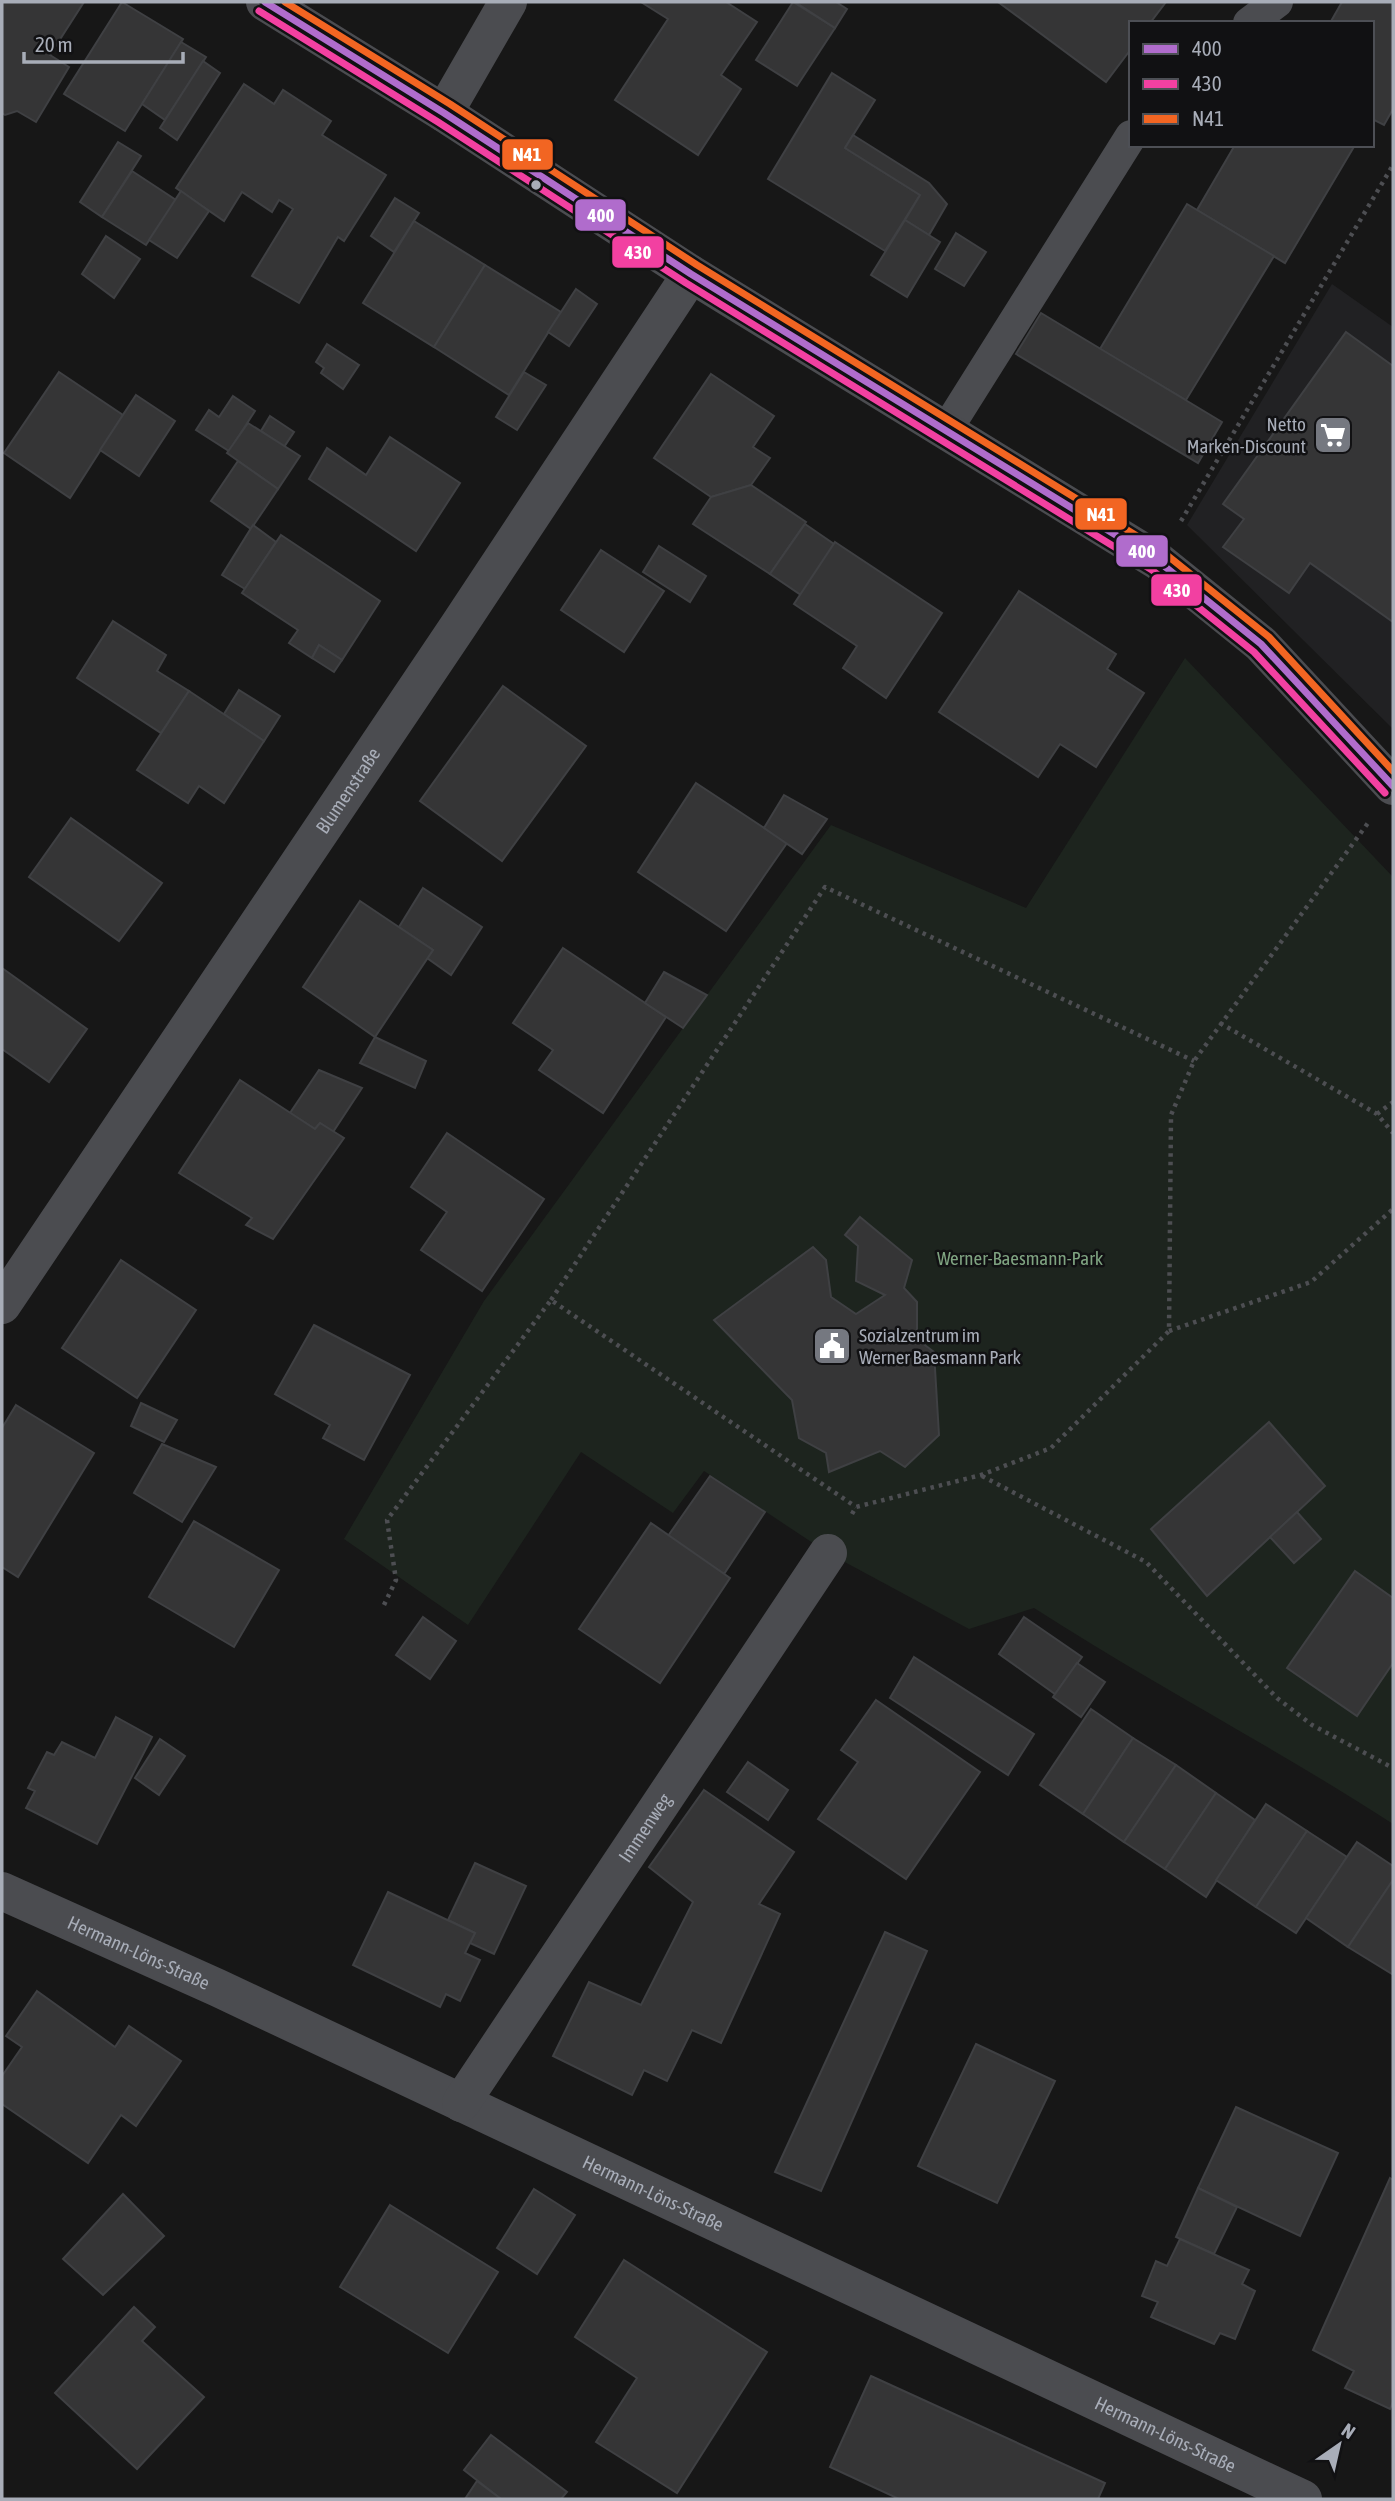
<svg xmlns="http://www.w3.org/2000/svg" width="1395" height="2501" viewBox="0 0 1395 2501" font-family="'Asap Condensed',sans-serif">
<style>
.built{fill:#212123}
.green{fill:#1d241e}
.building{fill:#353536;stroke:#3f4043;stroke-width:2}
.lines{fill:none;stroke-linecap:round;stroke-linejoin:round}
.path{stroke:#4d4e52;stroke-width:4.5;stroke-dasharray:3.5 5;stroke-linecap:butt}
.service{stroke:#4b4c50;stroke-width:32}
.minor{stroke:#4b4c50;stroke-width:38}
.bus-1-casing{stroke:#111113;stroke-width:12}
.bus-2-casing{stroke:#111113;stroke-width:12}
.bus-3-casing{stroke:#111113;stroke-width:12}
.bus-1{stroke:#b06ccc;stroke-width:7}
.bus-2{stroke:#f240a1;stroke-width:7}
.bus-3{stroke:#f26522;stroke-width:7}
.bus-dot{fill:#a8adb8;stroke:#111113;stroke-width:2.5}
.labels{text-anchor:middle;stroke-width:5;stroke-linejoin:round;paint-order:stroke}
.poi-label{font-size:19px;fill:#a8adb8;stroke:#111113;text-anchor:end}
.street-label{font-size:19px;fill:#a8adb8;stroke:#111113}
.park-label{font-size:19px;fill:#7fa381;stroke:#111113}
.line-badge{stroke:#111113;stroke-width:2.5}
.badge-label{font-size:19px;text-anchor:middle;font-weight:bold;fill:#fff}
</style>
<rect width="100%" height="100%" fill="#171717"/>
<path class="built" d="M1332,284l61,43v402l-206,-204z"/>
<path class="green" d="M1185,658l208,219v947c-117,-76 -241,-140 -359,-216l-65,21 -141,-76 -124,-82 -31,42 -92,-61 -113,173 -124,-86 140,-238 347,-476 195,83z"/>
<g class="building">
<path d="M2,2h82l-34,53 19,12 -33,55 -19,-11 -12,4 -3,-2z"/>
<path d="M122,2l61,37 -58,92 -61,-37z"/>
<path d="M641,2h85l31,20 -36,53 20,14 -43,66 -83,-55 53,-81z"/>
<path d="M793,2l42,26 -38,58 -41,-26z"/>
<path d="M795,2h41l11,7 -12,19z"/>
<path d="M998,2h168l-16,21h-19v26l-25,33z"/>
<path d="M1342,2h51v107l-9,16 -12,-6v-96h-42z"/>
<path d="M181,42l25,15 -41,63 -23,-16z"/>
<path d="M203,61l17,12 -43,67 -17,-12z"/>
<path d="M832,73l43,27 -30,48 75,47 -35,56 -117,-72z"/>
<path d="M244,84l30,20 9,-14 48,31 -9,14 64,40 -42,66 -6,-4 -39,66 -47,-27 41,-67 -14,-9 -7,12 -30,-20 -18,29 -48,-33z"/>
<path d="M853,135l76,48 18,21 -18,31 -24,-15 15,-25 -75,-47z"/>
<path d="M118,142l23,14 -39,61 -22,-15z"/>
<path d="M1235,145h120l-70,118 -88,-53z"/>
<path d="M132,171l44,29 -30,45 -44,-28z"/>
<path d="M181,191l28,20 -32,47 -28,-18z"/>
<path d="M395,198l24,15 -25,39 -23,-16z"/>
<path d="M1187,204l87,52 -88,144 -86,-51z"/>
<path d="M905,220l35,22 -33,55 -36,-22z"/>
<path d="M414,221l71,44 -51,82 -71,-44z"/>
<path d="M956,233l30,19 -22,34 -29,-17z"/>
<path d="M106,236l34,23 -26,39 -32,-24z"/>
<path d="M485,265l76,47 -52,83 -75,-48z"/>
<path d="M576,289l21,15 -28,42 -21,-14z"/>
<path d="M1041,313l181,109 -24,41 -182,-109z"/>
<path d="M1346,332l47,34v256l-83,-59 -21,30 -66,-46 21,-28 -21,-15z"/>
<path d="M327,344l32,21 -16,24 -22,-16 3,-5 -8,-6z"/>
<path d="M59,372l64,43 -53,83 -66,-45z"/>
<path d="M524,372l22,13 -29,45 -21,-13z"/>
<path d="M711,374l63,42 -21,31 17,11 -19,27 -40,12 -57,-39z"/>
<path d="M136,395l39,26 -36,55 -39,-26z"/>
<path d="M233,396l22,15 -26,40 -33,-21 13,-20 10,7z"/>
<path d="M270,416l24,16 -10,15 -23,-16z"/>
<path d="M248,423l52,33 -22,33 -51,-36z"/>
<path d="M390,437l70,46 -44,68 -107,-72 18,-31 39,27z"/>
<path d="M238,461l40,28 -27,40 -40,-28z"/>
<path d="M751,485l55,37 -36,52 -77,-50 18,-27z"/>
<path d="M805,524l29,20 -33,51 -31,-21z"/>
<path d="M253,525l23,17 -31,47 -23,-14z"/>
<path d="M281,535l99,66 -38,59 -23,-15 -7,13 -23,-15 9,-13 -56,-37z"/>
<path d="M835,542l107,71 -56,85 -43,-30 14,-22 -63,-42z"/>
<path d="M659,546l47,30 -16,26 -47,-30z"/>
<path d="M601,550l63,41 -40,61 -63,-42z"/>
<path d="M1019,591l97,63 -9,15 37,24 -48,74 -36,-23 -22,33 -99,-65z"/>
<path d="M113,621l53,34 -9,16 32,20 -28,42 -84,-55z"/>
<path d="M319,645l23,15 -8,12 -22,-14z"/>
<path d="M503,686l83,60 -84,115 -82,-60z"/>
<path d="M239,690l41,26 -16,25 -40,-27z"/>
<path d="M189,691l75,50 -40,62 -25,-17 -11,17 -51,-33z"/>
<path d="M696,783l91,60 -61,88 -88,-59z"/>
<path d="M784,795l43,24 -25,35 -38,-26z"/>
<path d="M71,818l91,65 -43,58 -90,-64z"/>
<path d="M423,888l59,39 -31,48 -24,-17 6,-8 -34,-23z"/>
<path d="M360,901l73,49 -58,87 -72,-50z"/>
<path d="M563,948l103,69 -63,96 -64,-43 14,-20 -40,-27z"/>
<path d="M2,968l85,61 -38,53 -47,-33z"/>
<path d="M664,972l43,23 -24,33 -38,-25z"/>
<path d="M375,1037l51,24 -11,27 -55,-25z"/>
<path d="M319,1070l43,18 -29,44 -13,-9 -5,6 -25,-16z"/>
<path d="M240,1080l75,49 5,-6 24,15 -71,101 -27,-14 6,-7 -73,-45z"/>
<path d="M447,1133l97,66 -62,92 -61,-41 26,-38 -36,-25z"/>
<path d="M860,1217l52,43 -8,28 13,14v37l17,13 5,83 -34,32 -25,-16 -51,21 -3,-19 -27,-15 -7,-38 -78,-80 99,-73 13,13 5,37 25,17 29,-19 -29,-14 2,-35 -13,-11z"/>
<path d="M121,1260l75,50 -59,88 -75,-50z"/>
<path d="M314,1325l96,50 -46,85 -41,-22 7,-13 -55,-31z"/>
<path d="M141,1403l36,17 -13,22 -33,-16z"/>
<path d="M16,1405l78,48 -76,124 -16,-10v-139z"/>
<path d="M1269,1422l56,64 -118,110 -56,-67z"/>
<path d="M162,1444l54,23 -34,55 -48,-29z"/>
<path d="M710,1476l55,36 -41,62 -56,-38z"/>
<path d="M1297,1512l24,27 -27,24 -24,-26z"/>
<path d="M194,1521l85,49 -45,77 -85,-50z"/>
<path d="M651,1523l79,55 -70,105 -81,-54z"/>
<path d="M1355,1571l38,27v65l-36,53 -70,-48z"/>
<path d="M423,1617l33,24 -26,38 -34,-24z"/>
<path d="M1024,1617l58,40 -27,37 -56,-40z"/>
<path d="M914,1657l120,77 -26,41 -118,-77z"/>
<path d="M1077,1663l28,19 -24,35 -28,-20z"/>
<path d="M876,1700l104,72 -74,107 -88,-60 40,-57 -17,-12z"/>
<path d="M1091,1709l42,29 -50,76 -43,-29z"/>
<path d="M116,1717l36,20 -55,107 -71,-36 9,-17 -7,-3 19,-36 7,3 8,-13 33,16z"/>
<path d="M1133,1738l43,27 -52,77 -41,-28z"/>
<path d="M160,1739l25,17 -26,39 -24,-17z"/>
<path d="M748,1762l40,28 -20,30 -41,-28z"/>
<path d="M1176,1765l40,28 -51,76 -41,-27z"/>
<path d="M704,1790l90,62 -35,52 21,10 -59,129 -29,-13 -25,51 -23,-11 -12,25 -79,-39 36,-74 52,23 52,-103 -44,-35z"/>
<path d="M1216,1793l39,27 -49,77 -41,-28z"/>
<path d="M1266,1804l41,27 -51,76 -40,-27z"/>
<path d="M1307,1831l40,26 -51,76 -40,-26z"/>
<path d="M1357,1842l36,24v14l-45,67 -42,-29z"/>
<path d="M475,1863l51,23 -32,68 -24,-11 5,-10 -27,-13z"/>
<path d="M1393,1880v93l-1,1 -44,-27z"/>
<path d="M388,1892l87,41 -10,20 15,7 -20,41 -14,-7 -6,13 -87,-42z"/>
<path d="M885,1932l42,19 -106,240 -46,-19z"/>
<path d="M37,1991l78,56 14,-21 52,35 -45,65 -15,-11 -33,48 -86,-59v-28l20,-29 -16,-11z"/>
<path d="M976,2044l79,37 -58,122 -79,-37z"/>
<path d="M1236,2107l102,46 -38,83 -102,-48z"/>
<path d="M1390,2178l3,2v222l-3,7 -45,-21 9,-17 -41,-21z"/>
<path d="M1198,2188l39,19 -23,47 -38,-17z"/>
<path d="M534,2189l41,26 -38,59 -40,-26z"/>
<path d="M123,2194l41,42 -61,59 -40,-36z"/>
<path d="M390,2205l108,67 -50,81 -108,-66z"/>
<path d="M1180,2239l69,31 -7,14 13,7 -20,48 -15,-6 -6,11 -63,-27 7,-15 -16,-6 14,-35 11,5z"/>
<path d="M624,2260l143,92 -90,141 -81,-51 41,-64 -62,-41z"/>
<path d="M134,2307l21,20 -13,14 62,56 -67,72 -82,-76z"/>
<path d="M871,2376l234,107 -7,16h-199l-69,-32z"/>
<path d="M491,2435l76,57 -6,7h-60l-37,-29z"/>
<path d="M477,2481l24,18h-36z"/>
</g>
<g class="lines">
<g class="path">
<path d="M1181,521l212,-356"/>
<path d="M1220,1023l157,91 16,19"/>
<path d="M1377,1114l16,-12"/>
<path d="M551,1300l274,-413 369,174"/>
<path d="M1169,1331l142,-49 82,-73"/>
<path d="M982,1476l164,86 131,136 35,27 81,43"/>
<path d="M852,1514l4,-7 125,-32 70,-27 118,-117 2,-216 23,-54 174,-238"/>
<path d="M384,1605l12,-25 -9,-60 164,-220 305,207"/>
</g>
<g class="service">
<path d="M1249,23l28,-21"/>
<path d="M945,432l186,-296"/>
</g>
<g class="minor">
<path d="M265,2l179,111 247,161 467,287 103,83 132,142"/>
<path d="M444,113l64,-111"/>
<path id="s1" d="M2,1305l457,-680 232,-351"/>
<path id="s2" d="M2,1891l216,97 1085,511"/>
<path id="s3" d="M461,2103l367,-550"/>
</g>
<defs>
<path id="bus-1" d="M265,2l179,111 247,161 467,287 103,83 132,142"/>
<path id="bus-2" d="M259,11l179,111 248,161 466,287 102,82 131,141"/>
<path id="bus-3" d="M285,2l165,102 247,161 466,287 106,85 124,134"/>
</defs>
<use href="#bus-1" class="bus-1-casing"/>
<use href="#bus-2" class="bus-2-casing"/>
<use href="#bus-3" class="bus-3-casing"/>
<use href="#bus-1" class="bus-1"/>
<use href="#bus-2" class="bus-2"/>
<use href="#bus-3" class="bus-3"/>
</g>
<defs>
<symbol id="supermarket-square" viewBox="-11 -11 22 22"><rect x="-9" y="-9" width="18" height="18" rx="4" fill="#757880" stroke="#111113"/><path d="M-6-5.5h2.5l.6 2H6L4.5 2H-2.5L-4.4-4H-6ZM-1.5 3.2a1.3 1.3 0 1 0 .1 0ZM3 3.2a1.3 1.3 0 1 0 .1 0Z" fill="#fff"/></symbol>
<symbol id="civic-square" viewBox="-11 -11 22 22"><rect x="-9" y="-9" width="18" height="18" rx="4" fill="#757880" stroke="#111113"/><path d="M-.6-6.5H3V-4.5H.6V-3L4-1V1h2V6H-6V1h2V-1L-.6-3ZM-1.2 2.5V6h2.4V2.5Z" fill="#fff"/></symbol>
</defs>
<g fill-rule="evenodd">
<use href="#supermarket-square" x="1311" y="413" width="44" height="44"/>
<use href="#civic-square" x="810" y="1324" width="44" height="44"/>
</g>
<circle class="bus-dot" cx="536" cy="185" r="6"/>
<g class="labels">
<g class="poi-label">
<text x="1306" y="431">Netto<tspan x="1306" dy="22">Marken-Discount</tspan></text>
<text x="859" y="1342" text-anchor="start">Sozialzentrum im<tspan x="859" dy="22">Werner Baesmann Park</tspan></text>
</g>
<g class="street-label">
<text dy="7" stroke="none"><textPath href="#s1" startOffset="620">Blumenstraße</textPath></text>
<text dy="7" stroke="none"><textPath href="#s3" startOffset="331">Immenweg</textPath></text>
<text dy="7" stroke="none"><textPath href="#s2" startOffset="150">Hermann-Löns-Straße</textPath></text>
<text dy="7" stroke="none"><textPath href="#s2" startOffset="718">Hermann-Löns-Straße</textPath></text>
<text dy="7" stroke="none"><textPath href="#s2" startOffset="1284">Hermann-Löns-Straße</textPath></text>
</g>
<g class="park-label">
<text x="1020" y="1265">Werner-Baesmann-Park</text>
</g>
</g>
<g class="line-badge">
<rect x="501" y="138" width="53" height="33" rx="7" fill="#f26522"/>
<rect x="574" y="198" width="53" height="34" rx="7" fill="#b06ccc"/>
<rect x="611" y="235" width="54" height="34" rx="7" fill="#f240a1"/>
<rect x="1074" y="497" width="54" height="34" rx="7" fill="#f26522"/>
<rect x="1115" y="534" width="54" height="34" rx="7" fill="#b06ccc"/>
<rect x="1150" y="573" width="53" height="34" rx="7" fill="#f240a1"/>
</g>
<g class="badge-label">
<text x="527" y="161">N41</text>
<text x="601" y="222">400</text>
<text x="638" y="259">430</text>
<text x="1101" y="521">N41</text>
<text x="1142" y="558">400</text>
<text x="1177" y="597">430</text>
</g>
<rect width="1395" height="2501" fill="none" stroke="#a8adb8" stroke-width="7"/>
<rect x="1129" y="21" width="245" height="126" fill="#111113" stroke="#4d4f55" stroke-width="2"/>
<rect x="1143" y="44" width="35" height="10" fill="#b06ccc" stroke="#4d4f55" stroke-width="2"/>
<text x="1192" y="56" font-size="21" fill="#a8adb8">400</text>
<rect x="1143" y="79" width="35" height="10" fill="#f240a1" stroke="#4d4f55" stroke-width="2"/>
<text x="1192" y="91" font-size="21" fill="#a8adb8">430</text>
<rect x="1143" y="114" width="35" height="10" fill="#f26522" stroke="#4d4f55" stroke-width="2"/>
<text x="1192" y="126" font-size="21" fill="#a8adb8">N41</text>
<g transform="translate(1339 2445) rotate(34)" stroke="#111113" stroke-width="5" paint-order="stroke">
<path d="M0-5L12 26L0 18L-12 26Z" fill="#a8adb8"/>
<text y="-10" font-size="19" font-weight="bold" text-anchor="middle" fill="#a8adb8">N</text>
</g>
<path d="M24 52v10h159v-10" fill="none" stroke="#a8adb8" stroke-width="3.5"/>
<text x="35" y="52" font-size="21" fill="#a8adb8" stroke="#111113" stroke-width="5" paint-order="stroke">20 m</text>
</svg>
